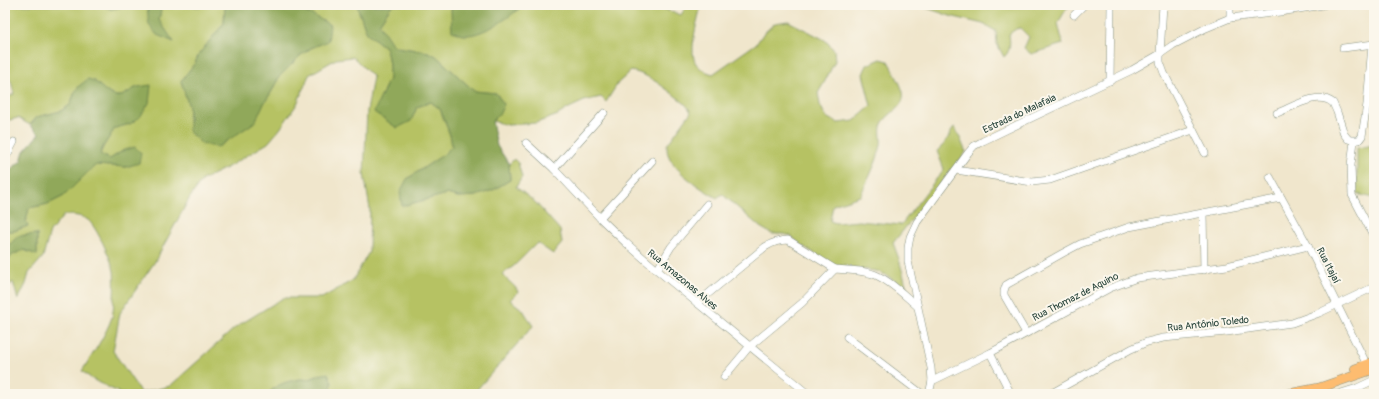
<svg xmlns="http://www.w3.org/2000/svg" width="1379" height="399" viewBox="0 0 1379 399" font-family="Pangolin,sans-serif">
<style>
.green{fill:#b6c264;stroke:#6a804c;fill-rule:evenodd}
.forest{fill:#90a85a;stroke:#587247}
.lines{fill:none;stroke-linecap:round;stroke-linejoin:round}
.minor-casing{stroke:#889280;stroke-width:8}
.major-casing{stroke:#889280;stroke-width:10}
.minor{stroke:#fff;stroke-width:7}
.major{stroke:#fdbc70;stroke-width:9}
.labels{text-anchor:middle;stroke-width:4;stroke-linejoin:round;paint-order:stroke}
.street-label{font-size:10px;fill:#1f3d34;stroke:#fbf7ec}
</style>
<rect width="100%" height="100%" fill="#fbf7ec"/>
<filter id="ink" filterUnits="userSpaceOnUse"><feTurbulence type="fractalNoise" baseFrequency=".025" numOctaves="2"/><feDisplacementMap in="SourceGraphic" scale="8" xChannelSelector="R" yChannelSelector="G"/><feConvolveMatrix kernelMatrix="1 2 1 2 8 2 1 2 1" color-interpolation-filters="sRGB"/></filter>
<filter id="wash" filterUnits="userSpaceOnUse"><feTurbulence type="fractalNoise" baseFrequency=".012" numOctaves="4" result="noise"/><feDisplacementMap in="SourceGraphic" scale="16" xChannelSelector="R" yChannelSelector="G"/><feGaussianBlur stdDeviation="0.9" result="paint"/><feColorMatrix in="noise" values="0 0 0 0 0 0 0 0 0 0 0 0 0 0 0 0 0 1.4 0 .05"/><feComposite in="paint" operator="in"/></filter>
<g filter="url(#wash)">
<rect width="100%" height="100%" fill="#f0e6cc"/>
<g class="green">
<path d="M5,5h96l10,4 21,-4h15l-1,2 13,13 2,-11 4,-4h26l6,2 11,-2h17l-1,18 -25,31 -4,9 -14,18 8,26 -1,13 75,-15 9,-14 7,-14 22,-22 10,-7 17,-7 -15,-26 -29,-10h74v4l9,24 19,15 3,16v15l-14,33 36,9 6,-14 14,-5 9,7 10,26 3,11 -10,9 -36,24 -5,27 45,-12 11,3 18,-1 17,-6 17,-10 -1,-16 5,-5 4,4 4,14 -6,10 19,15 25,28 2,13 -9,11 -16,-11 -22,22 -12,9c3,7 12,10 15,18l-8,8 13,10 10,16 -60,68h-135l-7,-4 1,-8 -11,-8 -13,6 -5,-1 -29,9 -6,6h-148l-2,-2 -26,-13 -10,-8c10,-16 24,-36 30,-54 2,-6 3,-39 2,-46 -2,-10 -18,-45 -26,-51 -7,-5 -17,-5 -24,-5l-14,17 -7,25 -14,16 -3,11 -8,16 -5,-18 -7,6 1,16 -2,19v-61l9,-8 10,-4 13,5v-21l-19,2 -8,8 -5,3v-16h9l14,-5 -2,-5 3,-13 19,-4 16,-8 25,-25 7,-6 30,2 -2,-17 -14,9 -10,-5 3,-7 12,-19 15,-4 7,-37c-4,2 -9,7 -13,8 -10,5 -24,-7 -30,-15l-19,12 -5,13 -9,6 -24,6 -7,8 -12,-7 -13,3v-22l9,-5 -3,-13 -6,-3zM353,57l20,20 -6,34 -3,63 6,35 -1,43 -16,28 -31,18h-39l-47,29 -66,59 -29,7 -28,-42 7,-38 34,-50 35,-64 13,-19 26,-13 40,-24 12,-14 17,-25 12,-29 27,-16z"/>
<path d="M393,5h61l-3,5 65,2 6,-7h111l7,2h18l23,8 6,-10h14c-3,15 -11,39 -7,54 2,8 11,13 19,15l44,-31 6,-9 12,-11 13,-2 37,19 9,10 1,11 -10,20 -7,12 2,12 6,12 12,6 16,-2 17,-15 -8,-32 4,-9 14,-6 7,2c4,8 13,23 15,31 3,16 -15,20 -21,32 -3,6 0,14 -1,21 -3,15 -14,37 -21,51l-27,9 -3,16 6,2 23,-2 42,4 43,-56 -7,-18 8,-8 9,-16c5,6 8,17 12,25l-73,91 6,16 8,30 -21,-14 -10,-4 -43,-6 -32,-20 -10,-9 -7,-2h-12l-12,-7 -38,-33 -5,4c-15,-9 -43,-26 -49,-44 -1,-2 -1,-6 -1,-9l24,-33c-5,-9 -11,-12 -18,-18 -14,-10 -25,-20 -42,-23l-13,12 -12,19 -5,-5 -17,4 -17,8 -9,6 -22,8 -28,2 -16,-4 7,-6 -3,-22 -22,-2 -38,-35 -8,-4 -31,-5 -6,-3 -12,-20 10,-15z"/>
<path d="M923,5h149l-5,3 -9,15 5,21 -32,10 -7,-6 5,-11 -9,-9 -4,1 -7,5c1,8 2,17 -5,23l-7,-13 -1,-13 -13,-7 -33,-8 -26,-9z"/>
<path d="M1374,145v53l-17,-4v-46z"/>
</g>
<g class="forest">
<path d="M101,5h31l-21,4z"/>
<path d="M147,5h18l-4,4 -2,11 15,22 -17,-7 -8,-10z"/>
<path d="M225,5h59l29,10 17,10 -2,16 -17,7 -10,7 -22,22 -7,14 -9,14 -8,17 -37,25 -16,-3 -13,-12v-25l-8,-26 14,-18 4,-9 25,-31z"/>
<path d="M358,5h35l-4,4 -10,15 13,20 5,3 31,5 8,4 38,35 22,2 8,11 -5,11 -7,6 5,25 12,18 1,16 -17,10 -17,6 -18,1 -11,-3 -45,12 -2,-14 7,-13 36,-24 9,-9 -2,-11 -10,-26 -9,-7 -14,5 -6,14 -14,7 -23,-16 15,-33v-15l-3,-16 -19,-15 -9,-24z"/>
<path d="M454,5h68c-10,12 -42,32 -58,30 -4,0 -9,-3 -12,-4l-1,-21z"/>
<path d="M88,79c10,2 14,11 24,16 11,5 16,-5 26,-8 4,-1 9,-1 13,-2l-2,18 -9,14 -10,7 -15,4 -12,19 -3,7 10,5 14,-9 11,-3 6,6 -2,10 -13,4 -30,-2 -7,6 -25,25 -16,8 -19,4 -3,13 2,5 -14,5h-9v-57l16,-13 3,-10 15,-17 -9,-9 7,-8 24,-6 9,-6 5,-13 4,-6z"/>
<path d="M37,234v21l-13,-5 -10,4 -9,8v-15l5,-3 8,-8z"/>
<path d="M328,373l4,9 -1,8 7,4h-70c8,-10 20,-13 32,-15 3,0 6,1 9,0 7,-2 12,-5 19,-6z"/>
</g>
</g>
<g filter="url(#ink)">
<g class="lines">
<defs>
<g id="minor">
<path d="M1163,5l-3,49v8l4,11 41,80"/>
<path d="M1074,15l10,-10"/>
<path d="M1230,18v-13"/>
<path d="M1343,48l31,-4"/>
<path d="M1110,81l1,-76"/>
<path d="M1277,113c16,-6 41,-23 56,-10l4,9 7,22 4,5 3,1h8l3,-4 5,-32 5,-59"/>
<path d="M1354,141l-3,24 1,30 22,42"/>
<path d="M526,143l28,26 46,49 25,24 32,28 151,124"/>
<path d="M5,159l9,-17"/>
<path d="M554,169l50,-56"/>
<path d="M956,170l76,12 18,-2 143,-50"/>
<path d="M1270,177l38,69 59,119"/>
<path d="M1203,213l1,57"/>
<path d="M600,218l52,-57"/>
<path d="M657,270l14,-23 36,-43"/>
<path d="M697,303l68,-56c8,-5 14,-7 23,-7l47,29"/>
<path d="M1026,333l-22,-38v-4l2,-6 57,-32 17,-9 49,-17 152,-29"/>
<path d="M847,337l75,57"/>
<path d="M990,353l21,41"/>
<path d="M724,377l25,-30 53,-44 33,-34c14,1 30,1 43,7 15,7 27,20 39,30"/>
<path d="M932,381l58,-28 120,-65 27,-10 90,-12 81,-20"/>
<path d="M929,394l3,-13 -1,-13 -23,-107v-13l2,-11 7,-15 51,-69 6,-7 9,-5 149,-71 28,-16 13,-9 33,-17 24,-10 50,-6 43,-7"/>
<path d="M1050,394l81,-45 16,-7 16,-4 64,-6 65,-9 27,-10 55,-26"/>
<path d="M1338,394l19,-6 17,-8"/>
</g>
<g id="major">
<path d="M1355,369l19,-7"/>
<path d="M1288,394l31,-6 55,-19"/>
</g>
</defs>
<use href="#minor" class="minor-casing"/>
<use href="#major" class="major-casing"/>
<use href="#minor" class="minor"/>
<use href="#major" class="major"/>
</g>
</g>
<g class="labels">
<g class="street-label">
<text transform="translate(1019 113) rotate(-25)" y="4">Estrada do Malafaia</text>
<text transform="translate(1329 265) rotate(63)" y="4">Rua Itajaí</text>
<text transform="translate(683 279) rotate(40)" y="4">Rua Amazonas Alves</text>
<text transform="translate(1075 296) rotate(-27)" y="4">Rua Thomaz de Aquino</text>
<text transform="translate(1208 323) rotate(-6)" y="4">Rua Antônio Toledo</text>
</g>
</g>
<rect width="1379" height="399" fill="none" stroke="#fbf7ec" stroke-width="20"/>
</svg>
